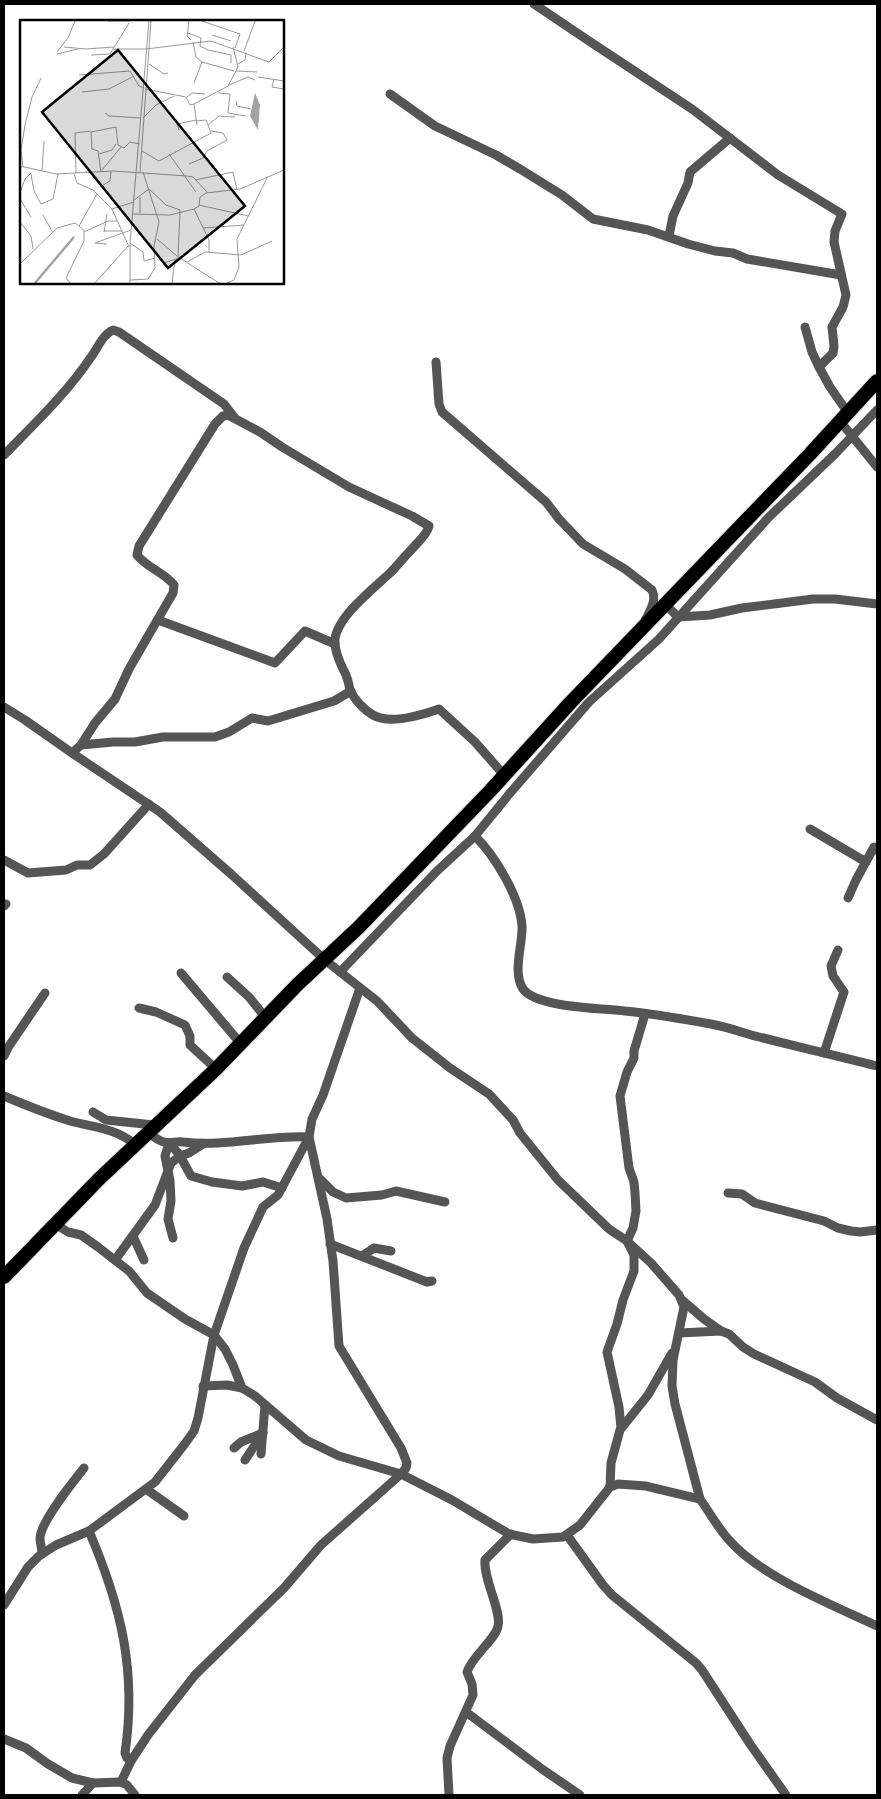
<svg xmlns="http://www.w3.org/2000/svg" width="881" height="1799" viewBox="0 0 881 1799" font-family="Rubik,sans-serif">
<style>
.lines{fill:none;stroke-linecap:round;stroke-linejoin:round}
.highway-casing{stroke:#dbdbdb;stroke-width:16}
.minor{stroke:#555;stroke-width:9}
.highway{stroke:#000;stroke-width:14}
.inset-river{fill:none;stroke:#a3a3a3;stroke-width:2.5}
.inset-road{fill:none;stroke:#999;stroke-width:1}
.view{fill:#000;fill-opacity:0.15;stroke:#000;stroke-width:2.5}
.inset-edge{fill:none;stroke:#000;stroke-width:2.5}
</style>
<rect width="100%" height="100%" fill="#fff"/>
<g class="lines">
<defs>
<path id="highway" d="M4,1277l95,-98 117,-110 81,-84 62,-58 131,-136 81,-89 239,-248 67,-73"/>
</defs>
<use href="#highway" class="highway-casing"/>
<g class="minor">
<path d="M534,4l55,37 103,68 86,66 64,39 -7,17 -1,11 12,53 -3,12 -11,20 2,19 -1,7 -14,14 11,20 18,26"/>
<path d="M390,94l45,32 61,29 24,14 42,26 31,24 55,11 40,14 27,7 18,2 14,6 94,16"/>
<path d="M669,236l4,-20 15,-33 2,-11 40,-34"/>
<path d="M805,327l7,25 7,15"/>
<path d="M436,362l3,42 3,8 104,90 13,17 24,25 42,25 27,21c5,11 -2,20 -7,31"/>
<path d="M840,421l37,46"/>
<path d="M4,455c30,-31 63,-62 87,-98 7,-9 11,-22 22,-27l6,2 105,72 10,13"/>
<path d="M666,605l12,12 32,-2 32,-7 71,-9h22l42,5"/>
<path d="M158,620l117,43 30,-32 30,13"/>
<path d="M4,707l21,13 47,33 88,59 71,62 94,86 52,41 35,37 38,30 39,26 24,26 7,13 38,47 51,49 18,12 24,22 28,32 5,12 -11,53 -1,26 3,18 25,95"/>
<path d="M81,745l32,-3h22l28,-5h52l14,-5 23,-14 16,3 66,-20 17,-10"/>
<path d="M72,753l9,-8 14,-22 20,-24 14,-30 44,-76 1,-8c-10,-13 -27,-17 -37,-30l2,-9 76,-122 8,-8 5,-1 32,17 22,15 67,40 63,29 17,10c-2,9 -12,17 -18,24 -7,7 -13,15 -21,23 -16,15 -52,43 -55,66 -1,12 6,26 11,36 2,5 3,10 4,15 4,9 14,20 23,25 17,10 49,0 66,-6l36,33 29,33"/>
<path d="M810,829l56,33"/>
<path d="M475,836c20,20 45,61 47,90 1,18 -10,46 1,63 14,19 79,19 102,22 29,3 58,8 86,13 17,3 32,9 48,13 40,10 79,19 118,29"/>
<path d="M4,860l24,13 38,-3 11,-5h13l14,-11 45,-50"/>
<path d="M848,898l8,-18 18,-33 3,3"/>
<path d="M4,906l2,-2"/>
<path d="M340,972l97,-101 38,-35 35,-43 79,-91 70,-63 109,-121 68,-65 41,-43"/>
<path d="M181,973l60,71"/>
<path d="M227,977l22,20 16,20"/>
<path d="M139,1008l17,4 29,13 5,11v9l26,24"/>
<path d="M824,1053l20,-61 -11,-16 -2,-10 7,-16"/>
<path d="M4,1056l5,-10 36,-53"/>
<path d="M4,1096c21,9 44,18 66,25 26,7 42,6 65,23"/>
<path d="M93,1112l13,8 48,5"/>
<path d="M169,1143l10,11 12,22 21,6 30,4 21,-4 19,6"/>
<path d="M169,1143l-4,13 5,25 1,20 -3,18 5,19"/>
<path d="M318,1177l15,15 13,6 36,-3 14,-4 49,11"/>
<path d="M728,1193l14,1 13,9 69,18 14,7 13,3 9,1 17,-2"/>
<path d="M55,1224l13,8 13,3 17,12 31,24 18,22 38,26 29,16 11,14 8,16 9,23 13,8 51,44 33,16 62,18 51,26 57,34 24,5 30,-2 17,-12 30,-38 8,-3 28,2 54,13c10,14 18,29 29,41 32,37 104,65 148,86"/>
<path d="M133,1236l11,24"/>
<path d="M330,1244l97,38 5,-1"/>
<path d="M362,1256l12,-8 17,3"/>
<path d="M115,1260l40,-55 16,-42 9,-7 9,-3 14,-9"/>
<path d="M682,1300l22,19 17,12"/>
<path d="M679,1333l42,-2 8,3 14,13 11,7 61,28 22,16 40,22"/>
<path d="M203,1386l24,-1 15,3"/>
<path d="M621,1428l-2,-21 -12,-55 10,-28 6,-24 11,-29v-16l-7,-14 6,-13 3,-17 -1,-18 -1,-11 -5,-14 -9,-72 7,-24 7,-14v-7l11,-37"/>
<path d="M234,1448l7,-6 22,-9"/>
<path d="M261,1454l4,-49"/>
<path d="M245,1460l18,-27"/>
<path d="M610,1487l1,-24 9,-33 28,-35 24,-42"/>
<path d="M146,1489l38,27"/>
<path d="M89,1531c32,75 48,140 36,222l2,5 4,3"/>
<path d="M567,1535l36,50 9,10 84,68 6,7 48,74 36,51"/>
<path d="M42,1554c0,-5 -2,-11 -2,-16 1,-17 33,-56 44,-70"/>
<path d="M4,1605l24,-38 11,-11 17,-11 33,-14 66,-49 29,-37 10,-14 4,-13 16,-83 30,-87 19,-41 15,-12 31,-58 3,-18 11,-24 37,-107"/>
<path d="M466,1712l76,57 38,26"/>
<path d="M4,1739l22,9 22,16 24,14 21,5 28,-1 6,3 8,10"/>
<path d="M121,1782l10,-21 17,-26 47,-60 89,-87 37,-43 80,-71 5,-6 1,-5 -6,-15 -62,-102 -6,-85 -6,-42 -18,-82c-42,-2 -84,10 -126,5 -7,-1 -13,2 -19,0 -6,-1 -12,-7 -17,-10"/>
<path d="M82,1795l11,-12"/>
<path d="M449,1795l-2,-37 3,-12 23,-51 -1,-11 -5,-12c5,-16 29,-33 31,-46 4,-15 -15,-47 -13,-66l26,-26"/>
</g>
<use href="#highway" class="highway"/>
</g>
<g transform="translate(20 20)">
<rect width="264" height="264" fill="#fff"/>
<path d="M235,73l5,12 -2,25 -8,-14z" fill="#a3a3a3"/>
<path class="inset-river" d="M15,263l39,-46"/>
<path class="inset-road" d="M88,1h22M169,1l-2,15 4,4M182,1l38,13 -5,14M168,13l13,5 -1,8 8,4 23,5v8M192,15l19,6M173,22l3,15 6,5 32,9M44,27l22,2 28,-2M93,29h33l65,-8 58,21 15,-15M224,31l11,-30M37,32l11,-14 7,-17M37,34l21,-5M71,35l19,-1 19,-31M129,44l15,10 4,-1M218,44l7,-4 1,-8M216,51l21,1M59,55l51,-4 9,15 5,2M238,57l26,4M254,59l-2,8 12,2M174,63l8,-21M209,65l19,-8 7,3M125,69l41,8 4,8 4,-1 34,-18 10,-19 -5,-20M62,72l27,-3 25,-13M198,73l12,1 -2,19 18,3M167,77l5,-4 13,1M216,81l1,5 14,3M174,84l3,21M85,93l4,3 32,2M123,98l13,-13 18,-9M176,101l10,-1 2,5M159,110l-2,-6 19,-4M122,131l17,10 52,-28 -3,-8 11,-9 16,1M79,134l13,-4 4,-6M149,134l27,38M169,144l14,-6 4,-7 20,-11 -4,-7 -12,-2M0,146l36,8 57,-3 74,5 6,1 15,16M3,147l-2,-17 4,-25 7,-28 9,-19M82,150l19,-23M22,151l2,-30M81,152l-3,-21 -6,-2 -1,-17 25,-5 2,18 6,3 6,-6 10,2M120,152l11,-151M56,153l-1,-40 16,-2M11,154l3,17 7,13 12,-5 5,-25M54,154l3,9 16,7 19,19 17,38M175,160l38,-8 4,18M80,167l10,-6 1,-10M0,173l5,-14 6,-6M120,177v16M0,179l11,18M114,180l15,-11 17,16 14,5 -2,48M179,185l49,11M92,189l22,-7M174,189l15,31v13M113,194l37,1 24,-6 5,-3 1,-9 6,-4 34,-4 44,-19M23,195l10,18M0,202l11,14 2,13M59,206l18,-32M183,208l41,-3M84,211h18M64,212l24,-11h10M84,212l3,-18M137,219l20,17M110,223l13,9 1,9 11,-3M87,224l-12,-1 36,-13M167,242l18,-10 36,3 31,-14M143,243l17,-5 39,25M0,244l37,-36 18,-5 9,7v11l-18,37 4,5M110,260l18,-1 7,-11 -1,-22 5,-24 -16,-50M75,263l33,-37M110,263v-40l19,-222M152,263l3,-23M207,263l7,-3 5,-13 -2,-28 30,-61"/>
<path class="view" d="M98,30l127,156 -77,62 -126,-156z"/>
<rect width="264" height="264" class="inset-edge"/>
</g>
<rect width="881" height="1799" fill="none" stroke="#000000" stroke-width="10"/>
</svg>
